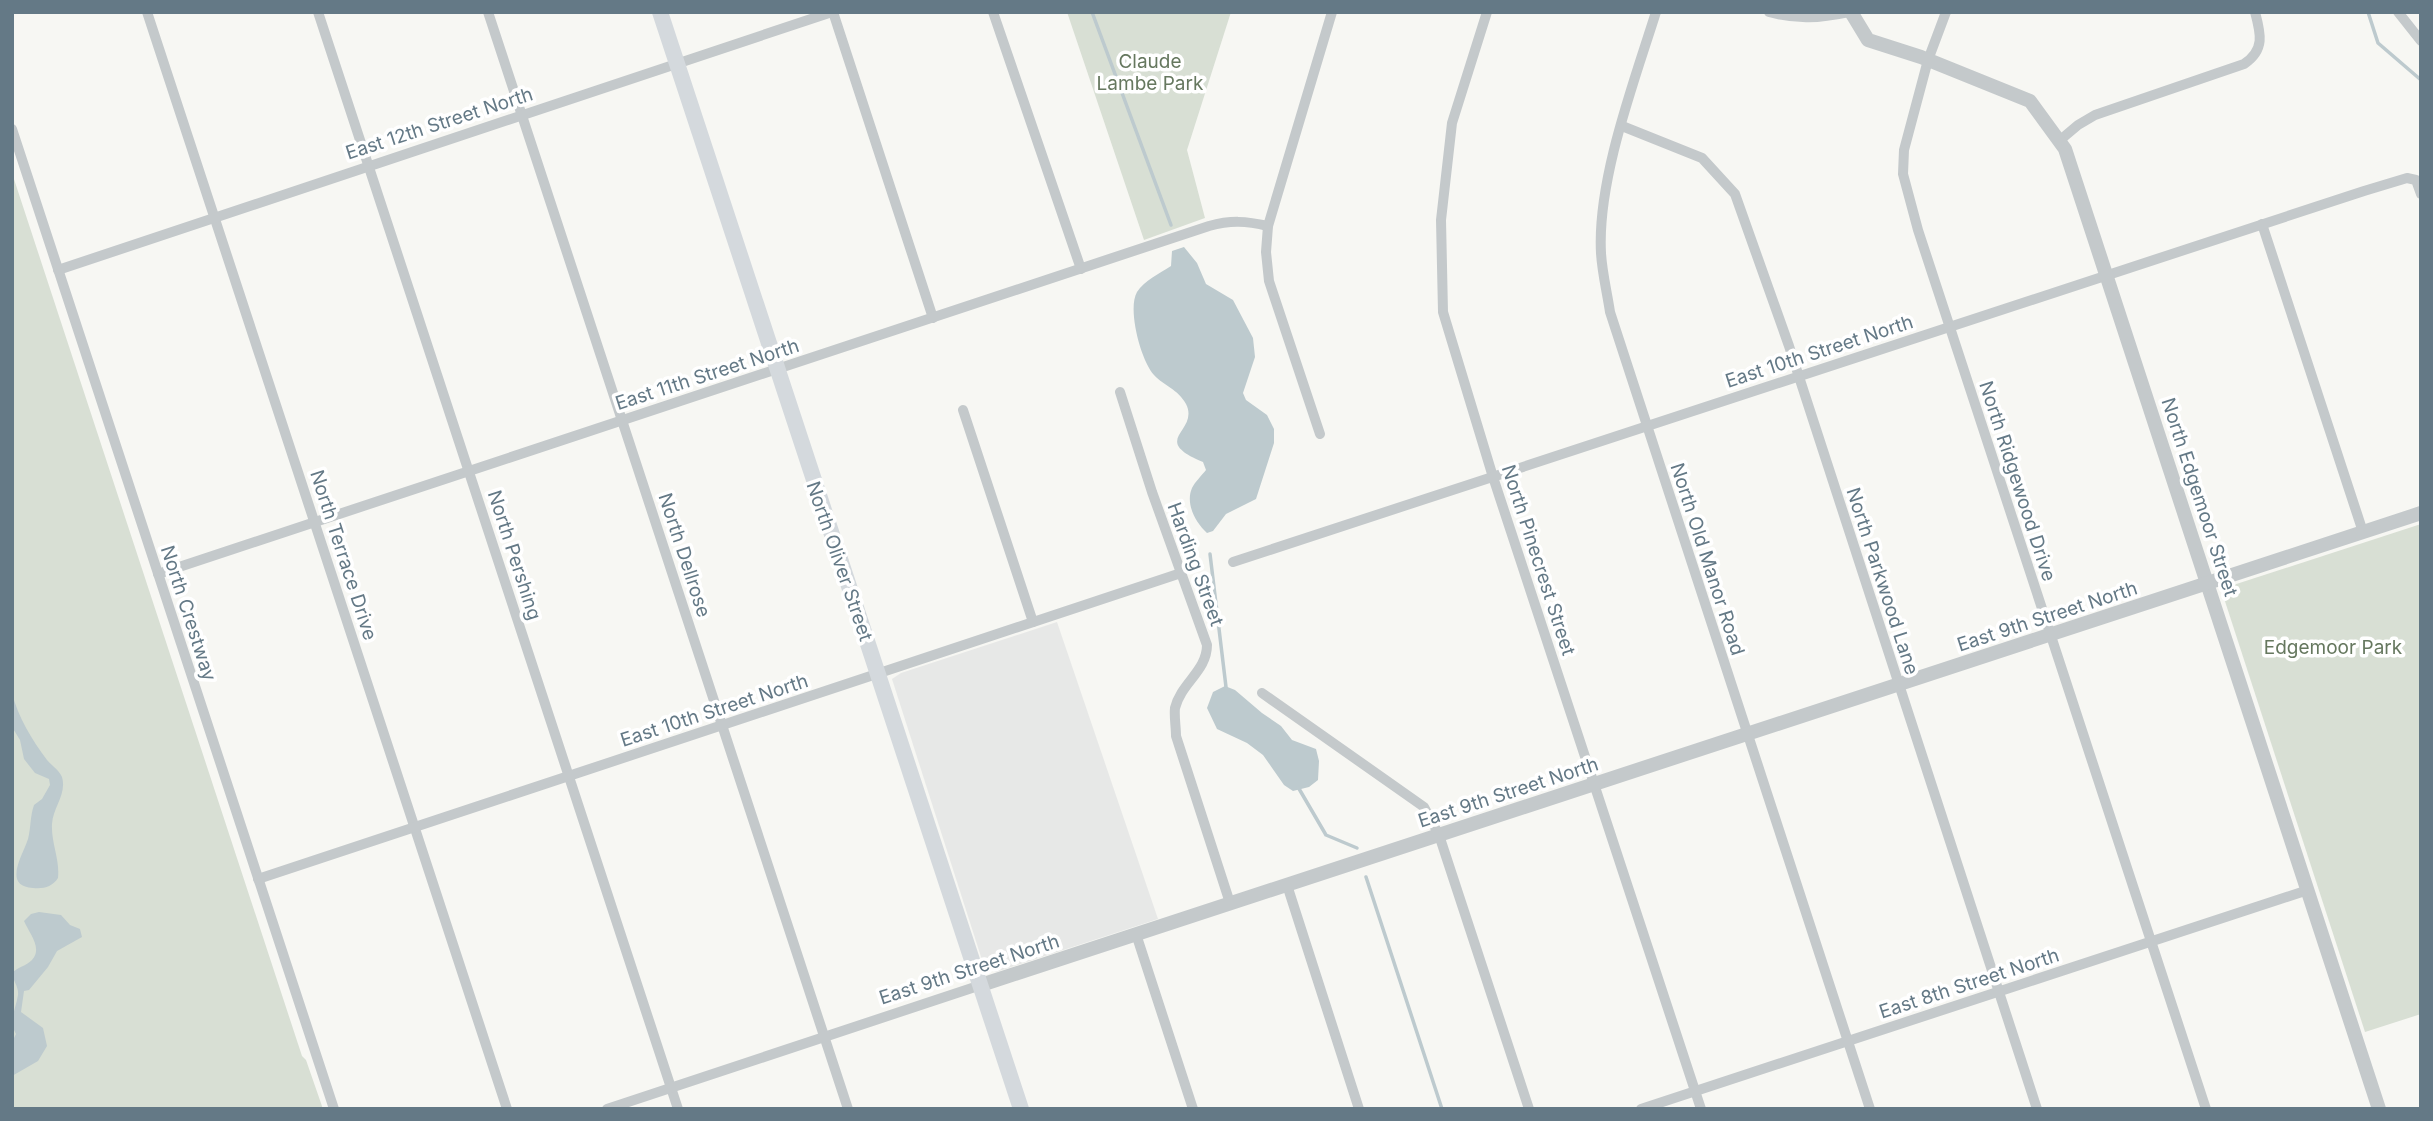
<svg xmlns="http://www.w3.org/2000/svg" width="2433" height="1121" viewBox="0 0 2433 1121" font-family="Inter,sans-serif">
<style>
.built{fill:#e7e8e7}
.green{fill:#d8dfd4}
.water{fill:#bdcace}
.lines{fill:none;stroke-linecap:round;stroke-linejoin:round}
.stream{stroke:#bdcace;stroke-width:3.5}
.minor{stroke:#c4c9cb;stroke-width:10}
.tertiary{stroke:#c4c9cb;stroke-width:14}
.secondary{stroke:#d4d9dd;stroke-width:16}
.labels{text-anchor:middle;stroke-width:7;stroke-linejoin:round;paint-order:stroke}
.park-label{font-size:19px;fill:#66785f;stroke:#fff}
.street-label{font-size:19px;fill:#647986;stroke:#fff}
</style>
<rect width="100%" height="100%" fill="#f7f7f3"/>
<path class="built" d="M1057,622l101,297 -162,53 -9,-4 -4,-5 -91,-284 9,-6z"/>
<g class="green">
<path d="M1067,12h164l-44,138 18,68 -61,22z"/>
<path d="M12,173l290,883 4,4 17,49h-311z"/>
<path d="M2421,524v490l-56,18 -144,-443z"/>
</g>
<g class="water">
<path d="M1184,247l13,16 9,21 27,16 20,38 2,19 -12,36 3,7 21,15 7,14v14l-18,56 -30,15 -13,17 -6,2c-11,-10 -22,-29 -15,-45 3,-6 10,-13 14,-18l-3,-8c-55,-23 -3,-30 -17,-58 -8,-15 -22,-18 -32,-29 -13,-14 -27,-66 -17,-83 7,-11 23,-19 34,-26l1,-15z"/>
<path d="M1225,686l10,4 27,23 19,13 11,14 24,9 3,12 -1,19 -9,7 -16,4 -9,-6 -21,-30 -16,-12 -30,-14 -10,-21 6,-16z"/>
<path d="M12,693c6,24 20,47 35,67 5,6 12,10 15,17 5,17 -9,30 -10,47 -1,19 8,35 6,54 -6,9 -14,11 -25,10 -31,-2 -10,-33 -5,-49 3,-11 2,-23 6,-34l8,-6 8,-14 -1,-6 -14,-6 -11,-14 -4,-19 -8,-13z"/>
<path d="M39,912l22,3 9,10 10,4 2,8 -25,14 -9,16 -19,23 -5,1 -3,21 22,16 4,18 -9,15 -26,15v-34l4,-8c-8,-14 0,-25 2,-39 1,-8 -5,-14 -6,-22 6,-6 14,-7 20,-13 11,-12 -3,-27 -8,-39l7,-7z"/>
</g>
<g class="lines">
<g class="stream">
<path d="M1092,12l79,213"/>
<path d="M2368,12l10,31 43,37"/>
<path d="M1210,554l16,133"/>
<path d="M1298,787l28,48 31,13"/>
<path d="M1366,877l76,232"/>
</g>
<g class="minor">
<path d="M147,12l360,1097"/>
<path d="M318,12l360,1097"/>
<path d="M488,12l360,1097"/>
<path d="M833,12l100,306"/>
<path d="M993,12l88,257"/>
<path d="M1487,12l-35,111 -11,97 2,92 50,165 208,632"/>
<path d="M1656,12c-22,70 -59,168 -55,241 1,19 6,39 9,59l260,797"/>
<path d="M1769,12c28,8 51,6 80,0"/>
<path d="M1946,12l-18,48 -24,90 -1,24 15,56 288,879"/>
<path d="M2398,12l23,29"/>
<path d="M1622,126l80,32 33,36 54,152 248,763"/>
<path d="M12,129l322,980"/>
<path d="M2059,141l19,-16 17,-10 149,-51c21,-14 17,-30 11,-52"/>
<path d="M2262,224l101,308"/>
<path d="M58,270l774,-258"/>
<path d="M1120,392l32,100 55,153c0,26 -26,38 -32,63 -1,8 1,19 1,28l54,167"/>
<path d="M963,410l70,212"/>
<path d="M1320,434l-51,-153 -3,-29 2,-26 64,-214"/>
<path d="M1233,562l1131,-371 43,-13 9,2 5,14"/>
<path d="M158,574l1051,-348c22,-6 37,-5 59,0"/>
<path d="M1262,693l162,114 15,28 90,274"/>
<path d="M258,879l923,-306"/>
<path d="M1287,885l72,224"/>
<path d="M1136,934l57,175"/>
<path d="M607,1109l374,-124"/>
<path d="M1641,1109l667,-219"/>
</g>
<g class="tertiary">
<path d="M1851,12l17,28 53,17 109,44 35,48 314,960"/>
<path d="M981,985l1440,-472"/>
</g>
<path class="secondary" d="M660,12l361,1097"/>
</g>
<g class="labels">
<g class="park-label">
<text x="1150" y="68">Claude<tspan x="1150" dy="22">Lambe Park</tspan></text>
<text x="2333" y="654">Edgemoor Park</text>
</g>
<g class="street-label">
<text transform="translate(439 123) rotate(-18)" y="7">East 12th Street North</text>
<text transform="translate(1819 351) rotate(-18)" y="7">East 10th Street North</text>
<text transform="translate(707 374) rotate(-18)" y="7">East 11th Street North</text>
<text transform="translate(2018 481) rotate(72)" y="7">North Ridgewood Drive</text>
<text transform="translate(2200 497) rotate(72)" y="7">North Edgemoor Street</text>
<text transform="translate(344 555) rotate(72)" y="7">North Terrace Drive</text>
<text transform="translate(515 555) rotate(72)" y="7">North Pershing</text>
<text transform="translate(685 555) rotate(72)" y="7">North Dellrose</text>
<text transform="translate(1708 559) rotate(72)" y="7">North Old Manor Road</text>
<text transform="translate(1539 560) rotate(72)" y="7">North Pinecrest Street</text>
<text transform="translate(840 561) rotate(71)" y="7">North Oliver Street</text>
<text transform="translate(1196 564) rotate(70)" y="7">Harding Street</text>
<text transform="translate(1883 581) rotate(72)" y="7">North Parkwood Lane</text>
<text transform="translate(189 613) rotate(72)" y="7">North Crestway</text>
<text transform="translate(2047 616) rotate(-18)" y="7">East 9th Street North</text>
<text transform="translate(714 710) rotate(-18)" y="7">East 10th Street North</text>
<text transform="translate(1508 792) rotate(-18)" y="7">East 9th Street North</text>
<text transform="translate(969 969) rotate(-18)" y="7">East 9th Street North</text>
<text transform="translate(1969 983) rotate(-18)" y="7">East 8th Street North</text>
</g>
</g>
<rect width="2433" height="1121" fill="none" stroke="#647986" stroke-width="28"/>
</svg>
